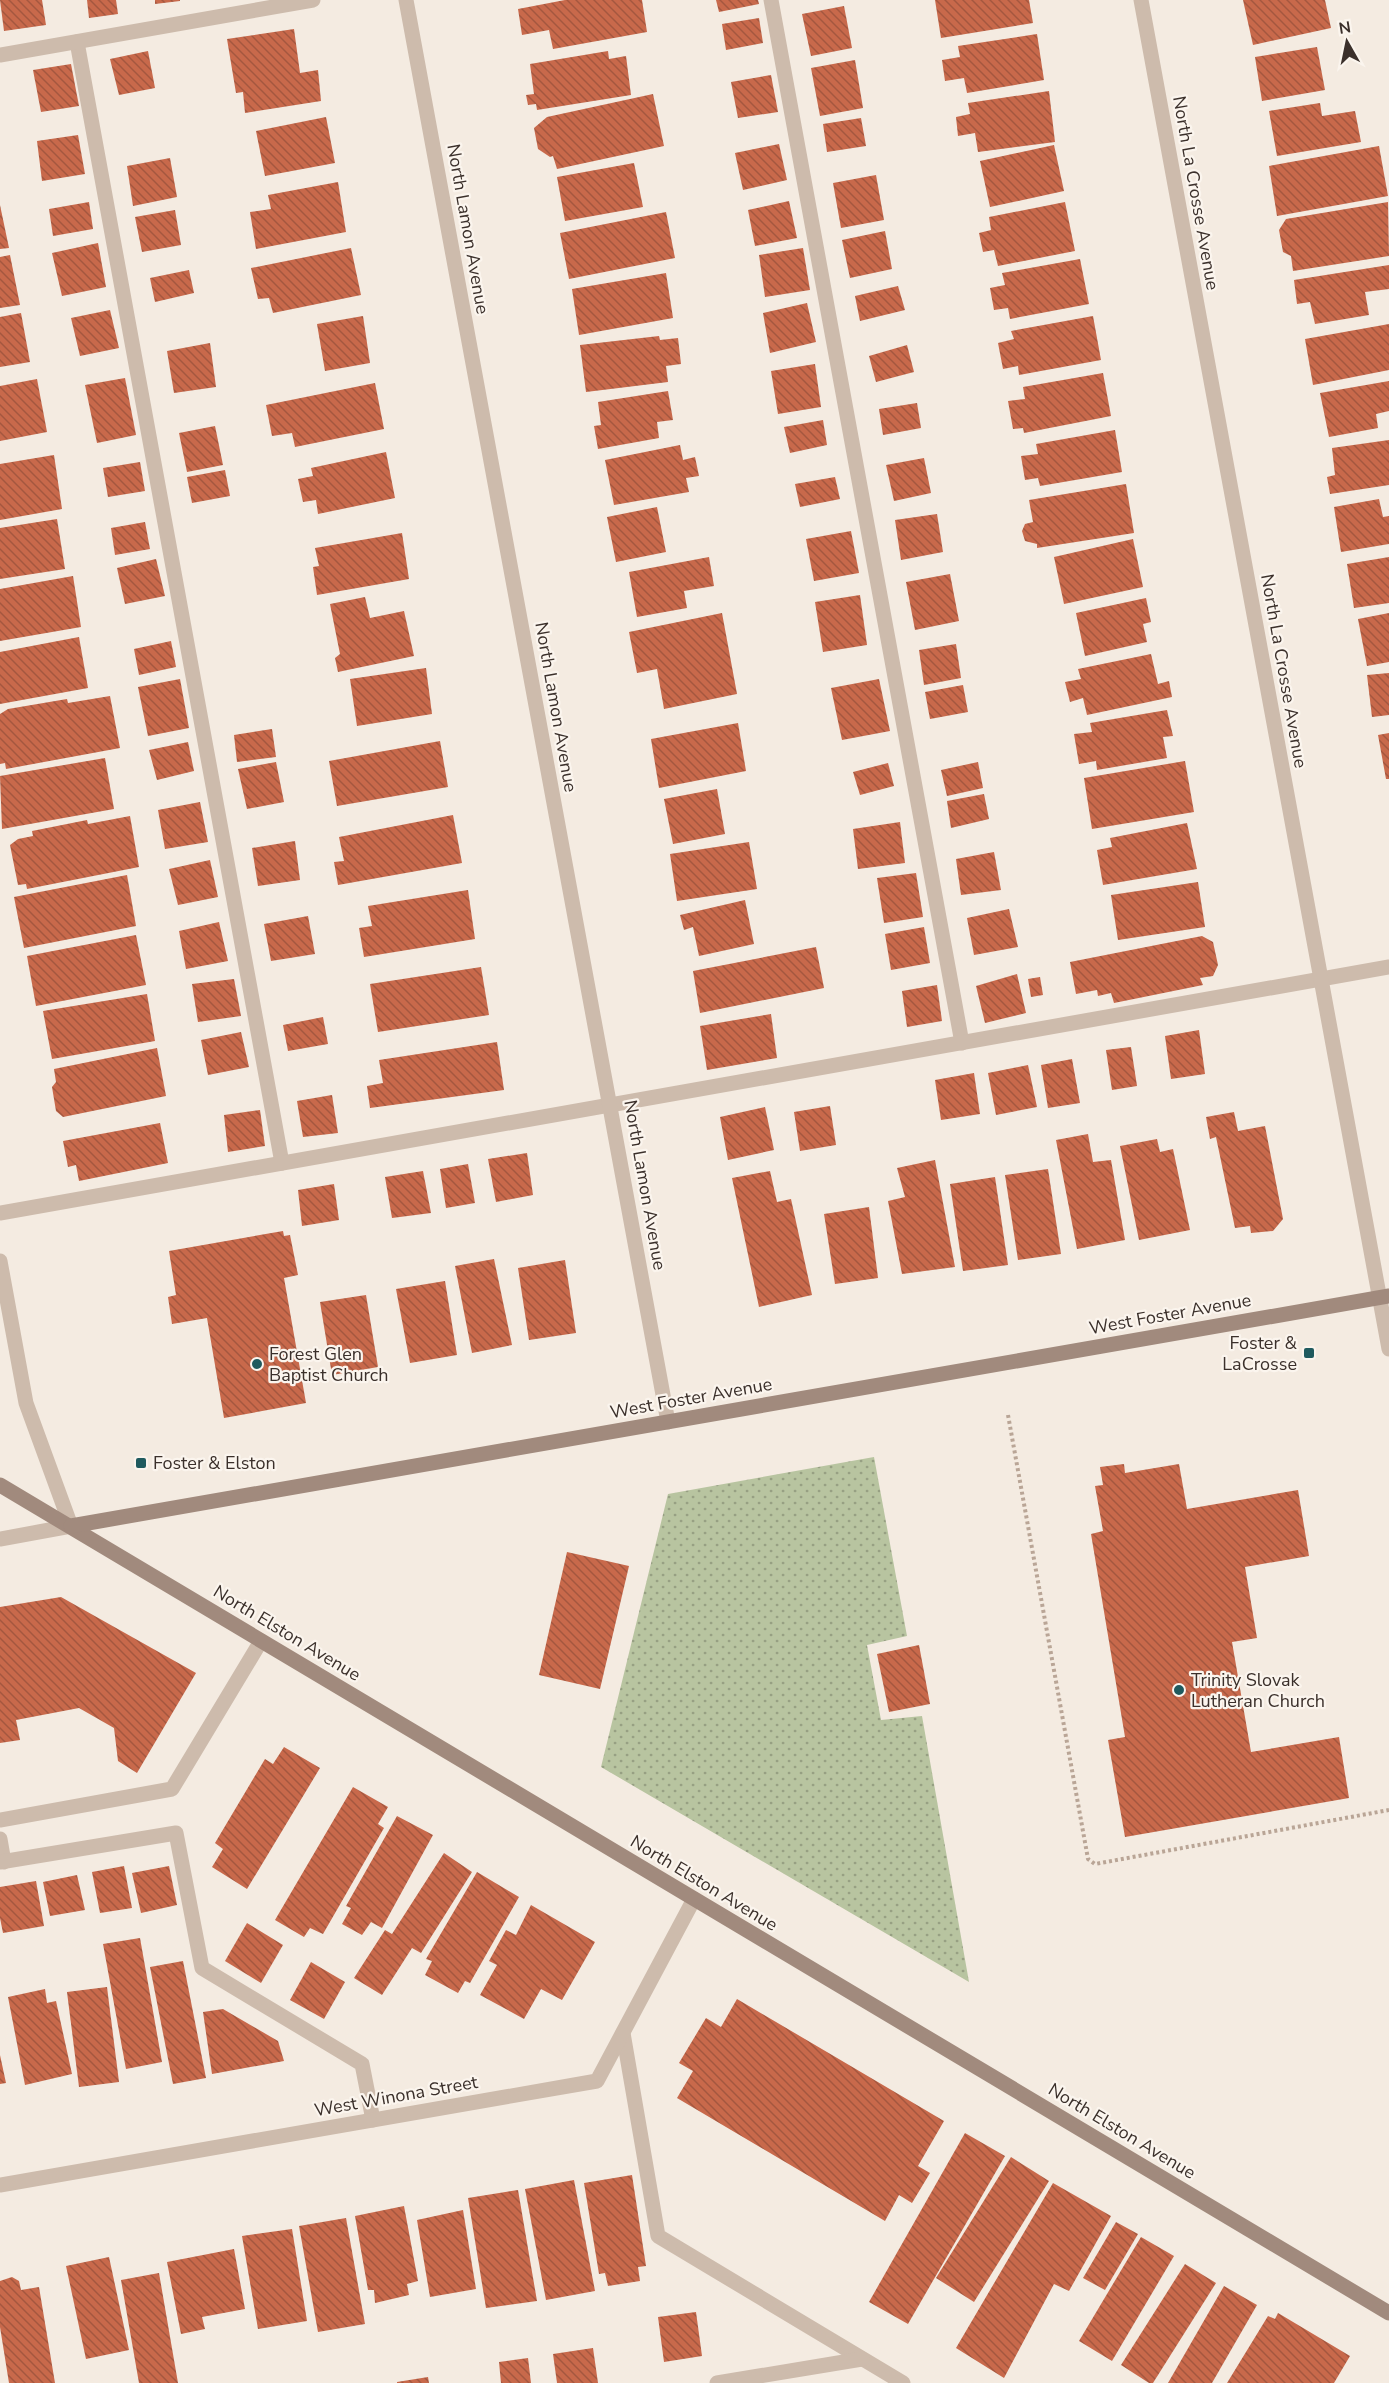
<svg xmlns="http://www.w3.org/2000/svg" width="1389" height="2383" viewBox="0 0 1389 2383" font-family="'Nunito Sans',sans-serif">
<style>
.grass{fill:url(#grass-dots)}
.building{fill:url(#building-back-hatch)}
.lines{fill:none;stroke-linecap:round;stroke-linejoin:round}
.path{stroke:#b9a596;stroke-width:4;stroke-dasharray:3 3;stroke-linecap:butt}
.service{stroke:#cdbbac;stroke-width:15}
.minor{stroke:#cdbbac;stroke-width:15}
.tertiary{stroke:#cdbbac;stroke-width:15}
.secondary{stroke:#a18a7d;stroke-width:15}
.poi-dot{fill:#1f5a5e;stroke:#fbf5ee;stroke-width:2}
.labels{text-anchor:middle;stroke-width:4.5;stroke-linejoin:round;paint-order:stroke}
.street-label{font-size:18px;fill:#3b302b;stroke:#fbf5ee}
.poi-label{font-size:18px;fill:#3b302b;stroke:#fbf5ee;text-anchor:start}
</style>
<defs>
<pattern id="grass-dots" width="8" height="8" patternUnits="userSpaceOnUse" patternTransform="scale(1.5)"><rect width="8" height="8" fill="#b8c4a0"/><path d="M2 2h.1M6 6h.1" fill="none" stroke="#97a083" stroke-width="1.8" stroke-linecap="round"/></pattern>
<pattern id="building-back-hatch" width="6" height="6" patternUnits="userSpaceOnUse" patternTransform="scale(1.5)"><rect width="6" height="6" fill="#c8694b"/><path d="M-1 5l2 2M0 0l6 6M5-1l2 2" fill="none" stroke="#a4573f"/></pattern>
</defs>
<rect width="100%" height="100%" fill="#f4ebe1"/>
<path class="grass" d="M874,1457l33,179 -40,9 14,75 41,-4 47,266 -368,-215 67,-273z"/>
<g class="building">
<path d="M0,0h42l4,25 -42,6z"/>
<path d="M87,0h29l2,14 -29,4z"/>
<path d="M155,0h25v1l-25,3z"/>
<path d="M565,0h77l5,32 -94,17 -4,-19 -27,5 -4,-26z"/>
<path d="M716,0h42l1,4 -40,8z"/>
<path d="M935,0h94l4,23 -92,15z"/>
<path d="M1243,0h82l6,28 -78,17z"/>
<path d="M844,6l8,42 -41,8 -9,-42z"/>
<path d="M759,18l4,25 -37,7 -4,-26z"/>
<path d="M294,29l6,44 18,-3 3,31 -76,12 -2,-21 -7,1 -9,-54z"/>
<path d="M1037,34l7,46 -77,13 -3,-15 -19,3 -3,-21 18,-3 -2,-11z"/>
<path d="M1317,47l8,43 -63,11 -7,-44z"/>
<path d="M148,51l7,37 -36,7 -9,-36z"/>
<path d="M608,51l1,8 17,-3 5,39 -94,15 -1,-6 -8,1 -2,-10 8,-1 -4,-30z"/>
<path d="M855,60l8,48 -43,8 -9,-48z"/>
<path d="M71,64l8,42 -38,6 -8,-42z"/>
<path d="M771,75l7,37 -40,6 -7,-36z"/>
<path d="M1049,91l6,51 -77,10 -3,-19 -17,3 -2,-19 14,-3 -2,-11z"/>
<path d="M653,94l11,52 -107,23 -4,-13 -3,1 -12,-8 -4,-21 13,-11z"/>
<path d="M1320,103l2,13 33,-5 6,31 -84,14 -8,-45z"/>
<path d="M326,117l9,46 -70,13 -9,-45z"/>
<path d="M861,118l5,28 -39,6 -4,-28z"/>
<path d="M78,135l7,39 -43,7 -5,-40z"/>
<path d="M779,144l8,36 -44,10 -8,-37z"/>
<path d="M1054,145l10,46 -74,16 -10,-46z"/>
<path d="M1379,146l9,50 -111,20 -8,-50z"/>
<path d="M170,158l7,39 -44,9 -6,-40z"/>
<path d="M634,163l9,44 -78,14 -8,-44z"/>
<path d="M876,175l8,45 -43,8 -8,-45z"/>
<path d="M338,182l8,50 -90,17 -6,-37 21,-3 -3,-14z"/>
<path d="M789,201l8,37 -42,8 -7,-36z"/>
<path d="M89,202l4,27 -40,7 -4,-27z"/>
<path d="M1065,202l10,49 -77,15 -4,-16 -11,2 -4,-19 12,-3 -2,-13z"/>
<path d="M1388,202l1,54 -96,15 -2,-15 -8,-4 -4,-22 7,-11z"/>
<path d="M0,205l9,43 -9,1z"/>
<path d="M175,210l6,35 -39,7 -7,-35z"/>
<path d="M666,212l9,46 -106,21 -9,-46z"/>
<path d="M885,231l7,38 -42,9 -8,-38z"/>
<path d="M98,243l8,44 -44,9 -10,-43z"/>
<path d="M351,248l10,47 -88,18 -4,-15 -11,1 -7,-31z"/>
<path d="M803,248l7,42 -45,7 -6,-42z"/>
<path d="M10,255l10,50 -20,3v-51z"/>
<path d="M1080,259l9,45 -79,15 -2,-11 -14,2 -4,-22 15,-3 -3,-12z"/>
<path d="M1389,265v24l-24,3 4,23 -54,9 -5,-22 -13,2 -3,-24z"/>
<path d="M189,270l5,23 -39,9 -5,-24z"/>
<path d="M666,273l7,45 -94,17 -7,-46z"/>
<path d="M898,286l7,24 -45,11 -5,-25z"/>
<path d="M807,303l9,39 -46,11 -7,-40z"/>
<path d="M110,310l9,38 -39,8 -9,-38z"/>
<path d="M21,313l9,49 -30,5v-50z"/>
<path d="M363,316l7,47 -45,8 -8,-47z"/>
<path d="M1093,316l8,44 -82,15 -1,-9 -15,3 -5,-26 16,-4 -3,-8z"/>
<path d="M1389,324v46l-76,15 -8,-46z"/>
<path d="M659,336l1,4 18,-2 3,26 -15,2 2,16 -82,10 -6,-47z"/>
<path d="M210,343l6,44 -42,6 -7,-42z"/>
<path d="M907,345l7,27 -38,10 -7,-26z"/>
<path d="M815,364l6,43 -43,7 -7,-43z"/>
<path d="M1103,373l8,43 -87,17 -1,-5 -10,1 -5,-28 17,-2 -2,-12z"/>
<path d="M125,378l11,57 -39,8 -12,-58z"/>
<path d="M37,379l10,53 -47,9v-55z"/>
<path d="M1389,381v30l-13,3 2,14 -49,9 -9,-44z"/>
<path d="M375,383l9,46 -89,18 -3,-14 -20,3 -6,-31z"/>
<path d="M668,391l5,29 -16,2 2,16 -61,11 -4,-23 7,-1 -3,-23z"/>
<path d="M917,403l4,25 -38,7 -4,-26z"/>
<path d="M823,420l4,25 -37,8 -6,-26z"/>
<path d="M215,426l8,39 -36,7 -8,-39z"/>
<path d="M1115,430l7,42 -82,14 -2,-8 -13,2 -4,-24 17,-2 -2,-10z"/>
<path d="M1389,440v45l-59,9 -3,-17 8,-2 -3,-27z"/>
<path d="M680,445l3,15 12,-3 4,19 -13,2 3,14 -75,13 -9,-45z"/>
<path d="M386,452l9,46 -77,16 -2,-14 -13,2 -5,-23 15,-3 -2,-8z"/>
<path d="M54,455l8,54 -62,11v-56z"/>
<path d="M924,458l7,35 -37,8 -8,-36z"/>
<path d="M140,462l5,29 -37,6 -5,-29z"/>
<path d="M225,470l5,26 -38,7 -5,-26z"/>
<path d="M835,477l5,22 -40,8 -5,-23z"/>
<path d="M1126,484l8,49 -97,15v-4l-12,-3 -3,-10 3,-7 8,-2 -4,-22z"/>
<path d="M1379,499l4,18 6,-1v28l-48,8 -7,-45z"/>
<path d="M657,507l9,45 -50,10 -9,-45z"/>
<path d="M937,514l6,38 -42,8 -6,-40z"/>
<path d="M57,519l8,50 -65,10v-51z"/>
<path d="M145,522l5,27 -35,6 -4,-27z"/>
<path d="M851,531l8,42 -45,8 -8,-42z"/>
<path d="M402,533l7,46 -92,16 -4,-28 6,-1 -4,-18z"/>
<path d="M1133,539l10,48 -79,17 -10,-47z"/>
<path d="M709,557l5,29 -30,5 3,17 -50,9 -8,-45z"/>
<path d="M1389,557v46l-35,5 -7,-44z"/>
<path d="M156,559l9,37 -40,8 -8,-36z"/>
<path d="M950,574l9,47 -44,9 -9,-48z"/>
<path d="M73,576l8,51 -81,14v-52z"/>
<path d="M860,595l7,50 -44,7 -8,-50z"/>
<path d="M365,597l5,21 34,-7 10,45 -76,16 -3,-14 5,-4 -10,-50z"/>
<path d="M1146,598l5,24 -8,2 4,18 -62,14 -9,-43z"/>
<path d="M722,613l15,81 -73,15 -7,-40 -20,4 -8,-41z"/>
<path d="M1389,613v49l-22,4 -9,-47z"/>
<path d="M79,637l9,51 -88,16v-52z"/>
<path d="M171,641l5,26 -37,8 -5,-26z"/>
<path d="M956,644l5,34 -37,7 -5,-35z"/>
<path d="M1151,654l7,30 11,-3 3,16 -85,18 -4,-17 -13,4 -5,-20 16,-3 -3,-10z"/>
<path d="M426,668l6,46 -75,12 -7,-47z"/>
<path d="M1389,673v42l-17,2 -5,-42z"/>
<path d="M180,679l9,49 -41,8 -10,-49z"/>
<path d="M879,679l11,52 -48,9 -11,-52z"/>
<path d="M963,685l5,27 -38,7 -5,-27z"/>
<path d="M110,696l10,52 -114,21 -1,-6 -5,1v-50l8,-5 59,-10 1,4z"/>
<path d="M1167,710l6,26 -10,1 4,21 -70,12 -1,-9 -17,3 -5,-30 18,-2 -2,-9z"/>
<path d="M738,723l8,48 -87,17 -8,-49z"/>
<path d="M272,729l4,28 -39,5 -3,-27z"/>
<path d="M1389,733v46h-3l-8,-44z"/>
<path d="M440,741l8,46 -111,19 -8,-45z"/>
<path d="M188,742l6,29 -37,9 -8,-30z"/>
<path d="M105,758l9,51 -112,20 -2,-53z"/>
<path d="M1185,761l9,51 -102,17 -8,-51z"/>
<path d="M276,762l8,40 -37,7 -9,-40z"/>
<path d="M978,762l5,26 -36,8 -6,-26z"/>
<path d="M888,763l6,23 -34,9 -7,-23z"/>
<path d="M717,789l8,45 -52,10 -9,-45z"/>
<path d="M984,794l5,25 -38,9 -4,-27z"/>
<path d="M200,802l8,40 -43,7 -7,-39z"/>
<path d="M453,815l9,48 -124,22 -4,-23 10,-1 -5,-24z"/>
<path d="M130,816l9,51 -112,22 -1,-5 -8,1 -8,-40 8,-6 15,-3 -1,-5 55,-11 1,4z"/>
<path d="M900,822l5,41 -47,6 -5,-40z"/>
<path d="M1187,823l10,46 -94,16 -6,-35 15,-3 -2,-9z"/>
<path d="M295,841l5,39 -42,6 -6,-38z"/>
<path d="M749,842l8,47 -80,12 -7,-47z"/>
<path d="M994,852l7,38 -40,5 -5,-36z"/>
<path d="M210,860l8,37 -40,8 -9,-36z"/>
<path d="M916,873l7,44 -39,6 -7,-45z"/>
<path d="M127,875l9,51 -112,22 -10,-51z"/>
<path d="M1198,882l7,45 -87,13 -7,-45z"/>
<path d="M468,890l7,49 -111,18 -5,-29 13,-2 -4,-20z"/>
<path d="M745,900l9,44 -55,12 -6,-29 -9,3 -4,-15z"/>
<path d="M1009,909l9,38 -44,8 -7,-37z"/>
<path d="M308,916l7,38 -44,7 -7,-37z"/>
<path d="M219,922l9,39 -42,8 -7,-38z"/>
<path d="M924,927l6,36 -39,7 -6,-36z"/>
<path d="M136,935l10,50 -110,21 -9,-50z"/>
<path d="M1202,936l11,6 5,23 -5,11 -13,2 3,7 -89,18 -3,-10 -13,3 -1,-6 -21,4 -6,-32z"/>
<path d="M816,947l8,41 -124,25 -7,-42z"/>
<path d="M481,967l8,48 -111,17 -8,-48z"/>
<path d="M1017,974l9,39 -41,10 -9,-37z"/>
<path d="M1040,977l3,18 -12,2 -3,-18z"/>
<path d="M234,979l7,37 -43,6 -6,-38z"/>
<path d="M937,985l5,36 -35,6 -5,-36z"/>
<path d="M147,994l8,47 -103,18 -9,-48z"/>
<path d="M771,1014l6,44 -70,12 -7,-44z"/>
<path d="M323,1017l5,27 -40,7 -5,-26z"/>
<path d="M1199,1030l6,44 -34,5 -6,-43z"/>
<path d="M241,1032l8,35 -41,8 -7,-35z"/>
<path d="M497,1042l7,48 -134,18 -3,-22 16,-3 -4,-23z"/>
<path d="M1131,1047l6,39 -25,4 -6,-40z"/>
<path d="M157,1048l9,48 -103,21 -7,-6 -4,-24 4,-5 -2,-13z"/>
<path d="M1072,1059l8,44 -32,5 -7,-43z"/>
<path d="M1028,1065l9,42 -41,8 -8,-42z"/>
<path d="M974,1073l6,41 -39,6 -6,-40z"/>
<path d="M332,1095l6,38 -35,4 -6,-36z"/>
<path d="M830,1106l6,39 -36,6 -6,-39z"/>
<path d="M765,1107l9,43 -46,10 -8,-43z"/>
<path d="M260,1110l5,36 -37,6 -4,-37z"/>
<path d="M1234,1112l4,19 27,-5 18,93 -10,12 -22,2 -1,-7 -15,2 -19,-91 -6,2 -4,-22z"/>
<path d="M160,1123l8,40 -89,18 -3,-16 -8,2 -5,-26z"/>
<path d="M1088,1134l5,28 18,-2 14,80 -48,9 -21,-109z"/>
<path d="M1157,1139l3,13 13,-3 17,81 -51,10 -19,-94z"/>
<path d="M527,1153l6,42 -37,7 -8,-43z"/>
<path d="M935,1160l20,107 -53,7 -14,-73 17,-4 -8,-29z"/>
<path d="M468,1164l7,39 -29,5 -6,-39z"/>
<path d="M1048,1169l13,85 -43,6 -13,-85z"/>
<path d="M423,1171l8,42 -39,5 -7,-41z"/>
<path d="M770,1171l7,31 14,-3 21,96 -53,12 -27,-129z"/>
<path d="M995,1177l13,88 -45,6 -13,-87z"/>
<path d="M334,1184l5,36 -37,6 -4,-36z"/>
<path d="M869,1207l9,71 -43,6 -11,-70z"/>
<path d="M283,1231l1,5 6,-1 8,40 -14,3 22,125 -82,15 -17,-100 -35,6 -4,-27 8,-2 -7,-44z"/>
<path d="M494,1259l18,86 -40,8 -17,-87z"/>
<path d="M565,1260l11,73 -47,7 -11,-72z"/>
<path d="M445,1281l12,74 -47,8 -14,-74z"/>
<path d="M366,1295l12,72 -46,8 -12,-73z"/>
<path d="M1124,1464l1,9 54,-9 8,45 111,-19 11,66 -64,11 12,71 -25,4 19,110 88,-15 10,61 -224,39 -17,-97 17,-3 -34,-203 12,-3 -8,-45 8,-1 -3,-18z"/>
<path d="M567,1552l62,14 -29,123 -61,-14z"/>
<path d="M61,1597l135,76 -59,100 -19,-12 -4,-33 -35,-20 -63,12 4,20 -20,3v-136z"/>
<path d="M919,1645l11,59 -41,8 -12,-58z"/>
<path d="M284,1747l36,21 -73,121 -35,-22 11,-18 -8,-6 50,-84 8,5z"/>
<path d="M353,1787l35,20 -10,17 6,4 -61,106 -13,-6 -6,9 -29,-17z"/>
<path d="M397,1816l36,19 -51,93 -11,-6 -9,13 -20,-11 9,-16 -5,-2z"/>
<path d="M444,1853l28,19 -51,81 -9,-5 -30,47 -28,-17 31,-48 7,4z"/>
<path d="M124,1866l8,42 -32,5 -8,-41z"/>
<path d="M169,1866l8,39 -36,8 -9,-40z"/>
<path d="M477,1872l42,25 -49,86 -5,-2 -7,12 -33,-18 7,-14 -6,-2z"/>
<path d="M77,1875l8,35 -35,6 -7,-34z"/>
<path d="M36,1881l8,45 -41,7 -3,-15v-31z"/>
<path d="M531,1905l64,37 -33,58 -21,-11 -17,30 -44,-24 17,-30 -8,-4 17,-31 10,5z"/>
<path d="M247,1923l36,22 -22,38 -36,-22z"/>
<path d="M140,1938l22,124 -36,7 -23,-125z"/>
<path d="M183,1961l23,117 -33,6 -23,-117z"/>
<path d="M311,1962l34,20 -21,37 -34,-19z"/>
<path d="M107,1987l12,95 -40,5 -12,-95z"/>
<path d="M45,1989l2,14 9,-2 16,73 -47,11 -17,-88z"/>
<path d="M737,1999l207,122 -26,45 12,7 -18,30 -13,-8 -14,26 -208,-123 16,-27 -14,-8 27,-45 15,9z"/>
<path d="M223,2009l55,32 6,20 -72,13 -9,-62z"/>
<path d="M0,2055l6,28 -6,1z"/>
<path d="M965,2133l40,23 -97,168 -39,-22z"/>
<path d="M1011,2157l38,24 -75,121 -38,-24z"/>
<path d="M632,2175l14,91 -8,1 2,14 -32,5 -3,-13 -6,1 -15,-91z"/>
<path d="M574,2180l21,111 -49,9 -21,-111z"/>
<path d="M1053,2183l58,33 -42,75 -15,-7 -50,94 -48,-30z"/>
<path d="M518,2190l19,111 -51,7 -18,-110z"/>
<path d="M404,2206l14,75 -11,3 2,11 -34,8 -1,-13h-6l-13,-74z"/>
<path d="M463,2210l13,79 -46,8 -13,-77z"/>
<path d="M346,2218l19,106 -47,8 -19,-106z"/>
<path d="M1116,2222l22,12 -33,56 -22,-12z"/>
<path d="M292,2229l15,92 -49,8 -16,-93z"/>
<path d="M1141,2237l33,19 -62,105 -33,-20z"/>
<path d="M234,2249l11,60 -43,8 3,12 -24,5 -14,-72z"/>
<path d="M109,2257l20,93 -43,9 -20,-93z"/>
<path d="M1185,2264l31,19 -63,100h-4l-28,-18z"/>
<path d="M159,2273l19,110h-39l-18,-103z"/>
<path d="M12,2277l7,4 2,9 18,-3 16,96h-46l-9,-56v-46z"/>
<path d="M1224,2286l33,19 -45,78h-44z"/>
<path d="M696,2312l6,44 -38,6 -6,-45z"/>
<path d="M1278,2313l72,43 -16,27h-107l41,-67 7,3z"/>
<path d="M593,2348l5,35h-41l-4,-29z"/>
<path d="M528,2358l3,25h-30l-2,-21z"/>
<path d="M428,2377l1,6h-32v-1z"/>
</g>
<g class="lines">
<path class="path" d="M1008,1415l80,444 7,5 294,-54"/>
<g class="service">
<path d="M771,0l191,1043"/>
<path d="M77,42l205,1121"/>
<path d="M0,55l313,-55"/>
<path d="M0,1213l1389,-246"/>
<path d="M0,1820l172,-31 89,-148"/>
<path d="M0,1839l4,23"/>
<path d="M0,1862l176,-29 26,135 160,96 11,56"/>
<path d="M623,2033l35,203 245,147"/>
<path d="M717,2383l145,-24"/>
</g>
<g class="minor">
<path d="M406,0l262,1422"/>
<path d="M1141,0l248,1349"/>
<path d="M0,1261l26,142 45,123"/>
<path d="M0,2185l597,-104 97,-182"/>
</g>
<path class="tertiary" d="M0,1539l71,-13"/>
<g class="secondary">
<path d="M0,1485l1389,828"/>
<path d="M71,1526l1318,-230"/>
</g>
</g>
<g class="poi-dot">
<rect x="1303" y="1347" width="12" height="12" rx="3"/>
<circle cx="257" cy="1364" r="6"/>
<rect x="135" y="1457" width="12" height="12" rx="3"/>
<circle cx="1179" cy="1690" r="6"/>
</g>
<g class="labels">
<g class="street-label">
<text transform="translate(1196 193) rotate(80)" y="6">North La Crosse Avenue</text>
<text transform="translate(468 229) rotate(80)" y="6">North Lamon Avenue</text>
<text transform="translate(1284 671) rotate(80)" y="6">North La Crosse Avenue</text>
<text transform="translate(556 707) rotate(80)" y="6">North Lamon Avenue</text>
<text transform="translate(645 1185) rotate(80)" y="6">North Lamon Avenue</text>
<text transform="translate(1170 1314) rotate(-10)" y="6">West Foster Avenue</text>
<text transform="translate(691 1398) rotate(-10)" y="6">West Foster Avenue</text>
<text transform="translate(287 1633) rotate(31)" y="6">North Elston Avenue</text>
<text transform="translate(704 1883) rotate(31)" y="6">North Elston Avenue</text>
<text transform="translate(396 2096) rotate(-10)" y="6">West Winona Street</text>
<text transform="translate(1122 2131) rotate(31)" y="6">North Elston Avenue</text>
</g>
<g class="poi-label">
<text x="1297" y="1349" text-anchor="end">Foster &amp;<tspan x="1297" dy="21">LaCrosse</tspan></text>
<text x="269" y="1360">Forest Glen<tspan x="269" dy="21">Baptist Church</tspan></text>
<text x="153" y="1469">Foster &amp; Elston</text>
<text x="1191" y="1686">Trinity Slovak<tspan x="1191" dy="21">Lutheran Church</tspan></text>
</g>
</g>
<g transform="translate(1347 42) rotate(351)" stroke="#fbf5ee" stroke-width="4.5" paint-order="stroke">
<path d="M0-4.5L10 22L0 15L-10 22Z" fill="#3b302b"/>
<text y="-9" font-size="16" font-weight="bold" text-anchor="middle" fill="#3b302b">N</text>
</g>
</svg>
